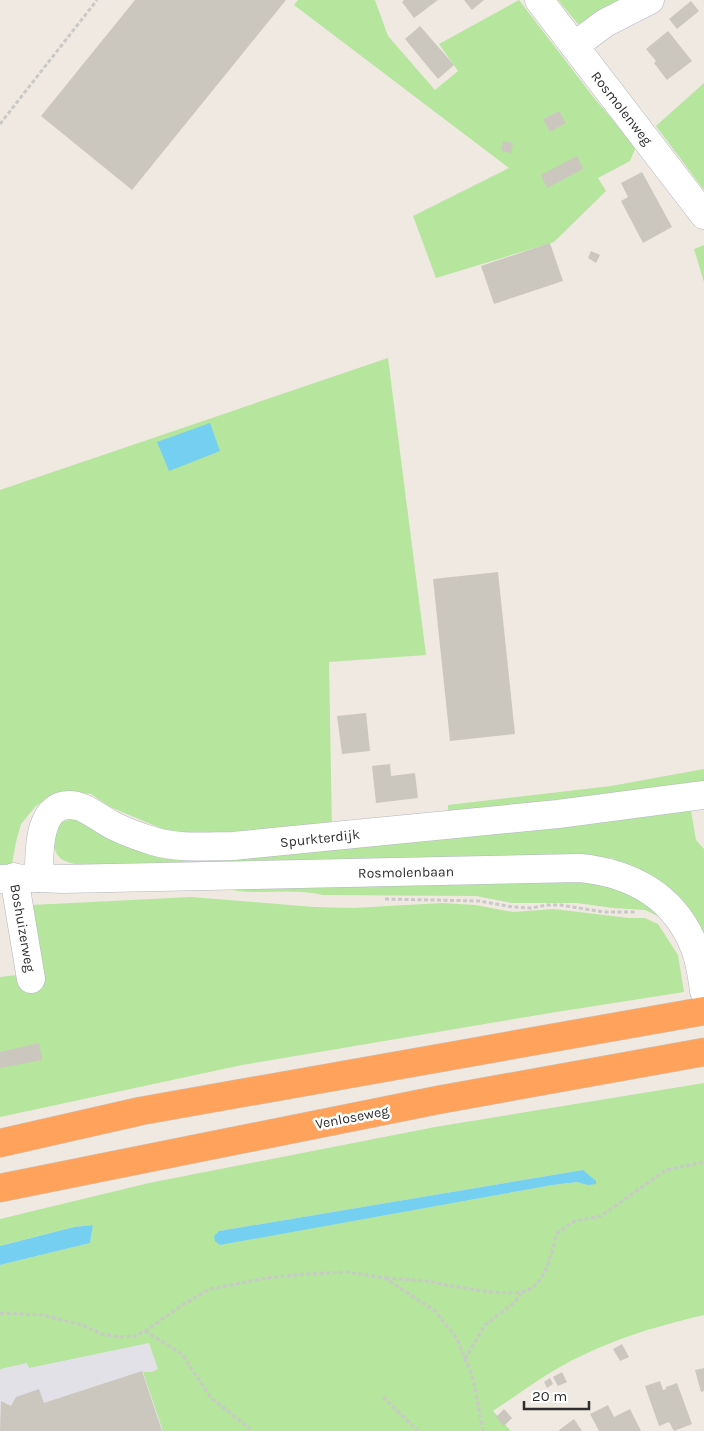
<svg xmlns="http://www.w3.org/2000/svg" width="704" height="1431" viewBox="0 0 704 1431" font-family="Karla,sans-serif">
<style>
.industrial{fill:#e3e1e8}
.green{fill:#b6e59e;fill-rule:evenodd}
.water{fill:#75cff0}
.building{fill:#cbc7bf}
.lines{fill:none;stroke-linecap:round;stroke-linejoin:round}
.minor-casing{stroke:#b4b7c1;stroke-width:29}
.highway-casing{stroke:#c9c9c9;stroke-width:29}
.path{stroke:#c9c9c9;stroke-width:3;stroke-dasharray:4 2.5;stroke-linecap:butt}
.minor{stroke:#fff;stroke-width:28}
.highway{stroke:#ffa35c;stroke-width:28}
.labels{text-anchor:middle;stroke-width:5;stroke-linejoin:round;paint-order:stroke}
.street-label{font-size:14px;fill:#2e2e2e;stroke:#fff}
</style>
<rect width="100%" height="100%" fill="#efe9e1"/>
<path class="industrial" d="M0,1331l145,2 43,98h-188z"/>
<g class="green">
<path d="M298,0h77l13,36 47,54 23,-19 -19,-27 80,-44 75,98 42,49 -6,14 -32,17 8,13 -52,51 -118,36 -23,-62 96,-48 -215,-163z"/>
<path d="M558,0h89l-69,24z"/>
<path d="M704,83v107l-48,-64z"/>
<path d="M704,245v37l-10,-33z"/>
<path d="M388,358l38,297 -97,7 3,168 -143,10 -79,-33 -19,-13 -18,-2 -23,4 -15,11 -14,17 -5,18 -4,22 -12,3v-377z"/>
<path d="M704,769v20l-256,27v-11l163,-19z"/>
<path d="M691,811l5,29 8,9v94l-57,-69 -35,-16 -284,3 -238,6c-9,-2 -19,-3 -27,-7 -12,-7 -13,-29 -2,-37 5,-4 13,-3 19,-4l112,37z"/>
<path d="M595,880l51,22 14,15 -15,-7 -32,-2 -36,-5h-65l-36,-7 -153,-1c-32,-8 -65,1 -98,-6z"/>
<path d="M191,897l123,10 39,1 89,-5 33,2 38,7 41,-3 75,9h16l13,6 20,31 6,37 -134,21 -308,52 -242,52v-140l43,-5 -11,-67z"/>
<path d="M704,1083v232c-52,12 -104,28 -151,56 -20,12 -40,27 -60,40l18,20h-348l-20,-59h9l6,-3 -9,-26 -120,25 -2,-5 -27,6v-104l90,-22 3,-18 -19,2 -74,19v-27l149,-36 286,-56zM583,1170l4,15 -10,-3 -24,3 -333,60 -1,-14z"/>
</g>
<g class="water">
<path d="M210,423l10,28 -51,20 -12,-29z"/>
<path d="M583,1170l13,11v3l-9,1 -10,-3 -24,3 -327,59 -6,1 -5,-4 -1,-5 5,-5z"/>
<path d="M93,1225l-3,18 -90,22v-19l74,-19z"/>
</g>
<g class="building">
<path d="M135,0h151l-154,190 -91,-74z"/>
<path d="M404,0h34l-24,18 -12,-16z"/>
<path d="M464,0h20l-12,10z"/>
<path d="M691,1l8,10 -22,18 -8,-10z"/>
<path d="M420,26l34,39 -16,14 -33,-40z"/>
<path d="M668,31l24,30 -25,19 -13,-17 2,-2 -10,-12z"/>
<path d="M559,111l7,12 -16,9 -7,-13z"/>
<path d="M503,141l10,2 -2,10 -10,-2z"/>
<path d="M577,156l6,13 -36,19 -6,-13z"/>
<path d="M642,172l30,55 -29,16 -22,-42 7,-4 -7,-14z"/>
<path d="M550,243l13,38 -69,23 -13,-38z"/>
<path d="M591,251l9,4 -4,8 -8,-5z"/>
<path d="M498,572l17,162 -65,7 -17,-162z"/>
<path d="M366,713l4,38 -28,3 -5,-38z"/>
<path d="M390,764l1,12 24,-3 3,25 -42,5 -4,-37z"/>
<path d="M39,1043l3,17 -42,8v-16z"/>
<path d="M622,1344l7,13 -9,4 -7,-12z"/>
<path d="M704,1368v23l-3,1 -6,-22z"/>
<path d="M142,1371l20,60h-162l1,-30 10,5 5,-9 23,-8 5,14z"/>
<path d="M562,1372l5,10 -9,4 -5,-9z"/>
<path d="M550,1378l3,6 -6,4 -3,-6z"/>
<path d="M660,1381l3,9 3,-1v-2l11,-4 15,41 -18,7 -5,-9 -10,4 -14,-40z"/>
<path d="M608,1405l6,12 16,-8 11,22h-42l-9,-17z"/>
<path d="M504,1409l8,9 -8,8 -8,-9z"/>
<path d="M574,1419l8,12h-24z"/>
</g>
<g class="lines">
<defs>
<g id="minor">
<path d="M539,0l165,215"/>
<path d="M574,46l31,-23 45,-23"/>
<path d="M14,877l17,102"/>
<path d="M39,878l23,1 518,-11c51,5 94,28 114,78 6,14 8,30 10,45"/>
<path d="M0,879l39,-1c0,-25 -2,-81 38,-72 11,2 26,15 37,20 12,6 26,11 39,15 25,8 55,5 80,5l325,-32 146,-19"/>
</g>
<g id="highway">
<path d="M0,1143l141,-32 563,-100"/>
<path d="M0,1188l438,-88 266,-48"/>
</g>
</defs>
<use href="#minor" class="minor-casing"/>
<use href="#highway" class="highway-casing"/>
<g class="path">
<path d="M0,124l97,-124"/>
<path d="M385,899l94,2 34,6 19,1 15,-3h13l44,7h33"/>
<path d="M386,1278c12,1 25,2 38,3 22,3 89,19 106,8 18,-11 21,-38 28,-57l17,-11 26,-5 65,-46 38,-8"/>
<path d="M0,1313l42,2 41,10 18,9 19,3 15,-1 10,-5 39,-27 26,-15 57,-11 39,-4 41,-2 38,6 50,33 22,28 16,39 10,53"/>
<path d="M145,1331l37,23 29,44 42,33"/>
<path d="M465,1359l20,-34 30,-23 6,-8"/>
<path d="M383,1397l35,34"/>
</g>
<use href="#minor" class="minor"/>
<use href="#highway" class="highway"/>
</g>
<g class="labels">
<g class="street-label">
<text transform="translate(622 108) rotate(52)" y="5">Rosmolenweg</text>
<text transform="translate(320 838) rotate(-6)" y="5">Spurkterdijk</text>
<text transform="translate(406 872) rotate(-1)" y="5">Rosmolenbaan</text>
<text transform="translate(23 928) rotate(80)" y="5">Boshuizerweg</text>
<text transform="translate(352 1117) rotate(-11)" y="5">Venloseweg</text>
</g>
</g>
<path d="M524 1401v8h65v-8" fill="none" stroke="#2e2e2e" stroke-width="2.5"/>
<text x="532" y="1401" font-size="15" fill="#2e2e2e" stroke="#ffffff" stroke-width="4" paint-order="stroke">20 m</text>
</svg>
